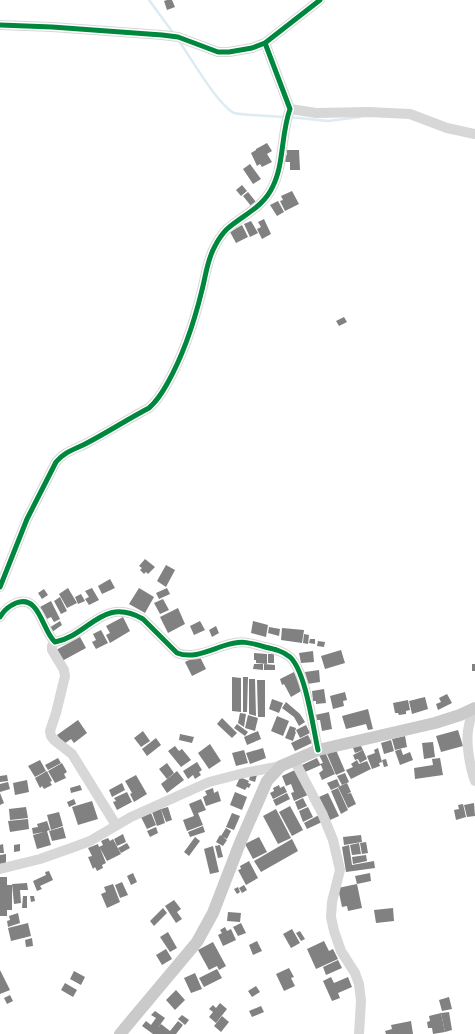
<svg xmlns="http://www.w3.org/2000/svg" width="475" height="1034" viewBox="0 0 475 1034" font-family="'Varela Round',sans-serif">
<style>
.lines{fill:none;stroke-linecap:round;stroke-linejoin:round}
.stream{stroke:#ddebf3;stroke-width:2.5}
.building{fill:#818181}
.minor{stroke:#d7d7d7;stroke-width:10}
.major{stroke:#cacaca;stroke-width:12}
.cycleway-casing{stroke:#fff;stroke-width:8}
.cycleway{stroke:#00873e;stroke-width:5}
</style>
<rect width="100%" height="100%" fill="#fff"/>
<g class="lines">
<g class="stream">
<path d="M149,0l25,34"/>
<path d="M179,41c12,17 38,63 55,72 6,2 41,3 50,4"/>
<path d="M289,117l39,4 32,-4"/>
</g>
</g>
<g class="building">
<path d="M167,0h5l3,7 -8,3 -3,-9z"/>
<path d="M267,143l5,8 -5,3 5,8 -10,5 -2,-3 -3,2 -6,-13 5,-3v-1z"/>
<path d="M287,150h12l1,20h-10v-8h-6v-7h3z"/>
<path d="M250,164l11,15 -8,5 -10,-15z"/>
<path d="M242,185l5,6 -6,5 -5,-6z"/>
<path d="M292,191l7,13 -14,7 -5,-10 3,-1 -2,-4z"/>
<path d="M248,192l8,10 -5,4 -8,-10z"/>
<path d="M278,201l6,11 -7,4 -7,-11z"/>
<path d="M264,219l7,15 -9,5 -5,-10 4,-2 -3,-5z"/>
<path d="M251,221l7,12 -8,4 -6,-13z"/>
<path d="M242,225l6,12 -12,6 -6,-11z"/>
<path d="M344,317l3,5 -8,4 -3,-5z"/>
<path d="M145,559l10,8 -7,7 -2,-2 -2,2 -4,-4 2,-2 -3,-2z"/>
<path d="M166,565l9,5 -9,17 -9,-6z"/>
<path d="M110,579l5,9 -13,6 -4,-8z"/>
<path d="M68,588l9,15 -10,5 -8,-14z"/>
<path d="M92,588l7,12 -10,5 -4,-6 4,-2 -4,-6z"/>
<path d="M139,588l15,9 -9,16 -16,-9z"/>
<path d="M167,588l3,6 -11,5 -3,-6z"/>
<path d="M44,589l4,6 -6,4 -4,-6z"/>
<path d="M81,594l4,7 -7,3 -3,-7z"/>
<path d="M60,597l7,14 -6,3 -7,-13z"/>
<path d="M163,599l6,11 -9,4 -6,-11z"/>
<path d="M51,601l9,18 -6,3 -3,-5 -4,2 -7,-12z"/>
<path d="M178,608l7,16 -17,9 -8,-16z"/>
<path d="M123,617l7,14 -20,12 -4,-8 4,-2 -4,-7z"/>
<path d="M60,621l2,4 -10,7 -3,-4z"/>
<path d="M200,621l5,9 -11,5 -4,-9z"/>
<path d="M253,621l15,4 -2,12 -15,-4z"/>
<path d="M216,626l3,7 -7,4 -3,-7z"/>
<path d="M269,627l11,2 -1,7 -11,-3z"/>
<path d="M282,628l22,2 -2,13 -21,-3z"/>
<path d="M101,630l7,13 -12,6 -4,-7 4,-2 -3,-6z"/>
<path d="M304,634l5,1 -1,9 -5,-1z"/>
<path d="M80,637l6,11 -24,13 -6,-11z"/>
<path d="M310,639h5v5l-6,-1z"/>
<path d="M318,641l7,1 -1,5 -7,-1z"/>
<path d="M341,650l4,13 -20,6 -4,-13z"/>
<path d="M313,651l1,11 -13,1 -2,-10z"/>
<path d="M254,653l13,1v10l-11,-1v-3h-2z"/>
<rect x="268" y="654" width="6" height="9"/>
<path d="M199,655l7,14 -14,7 -7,-14z"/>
<path d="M254,664h9v6l-10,-1z"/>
<path d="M264,664l11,1v5h-11z"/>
<rect x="472" y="664" width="3" height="7"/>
<path d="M319,670l1,12 -13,2 -2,-12z"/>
<path d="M294,672l9,18 -12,7 -7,-13 -2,1 -2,-6z"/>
<path d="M232,677l9,1v34l-9,-1z"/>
<path d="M243,677h5l-1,35h-4z"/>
<path d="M249,679h6l1,37 -7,-2z"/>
<path d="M257,680h8v37h-7z"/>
<path d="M324,689l2,14 -10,1v-3h-3l-1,-10z"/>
<path d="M345,692l2,8 -4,1 1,5 -11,3 -3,-13z"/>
<path d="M447,694l5,9 -14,7 -2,-6 5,-2 -2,-4z"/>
<path d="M425,697l3,12 -16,5 -3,-13z"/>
<path d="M272,699l11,4 -4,10 -10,-4z"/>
<path d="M408,700l2,10 -4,1v3l-7,1 -1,-2h-3l-2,-10z"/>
<path d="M286,702l14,12 5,8 -6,4 -5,-9 -12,-9z"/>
<path d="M368,709l5,20 -5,1 -2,-6 -20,5 -4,-13z"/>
<path d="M329,712l3,17 -10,2 -2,-11h-4l-1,-5z"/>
<path d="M240,713l6,1 -2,13 -6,-4z"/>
<path d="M248,715l10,3 -3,13 -10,-3z"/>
<path d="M277,716l12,5 -6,15 -12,-5z"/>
<path d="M222,718l15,15 -5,5 -15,-14z"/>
<path d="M78,720l9,13 -13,10 -3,-4 -7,5 -7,-9z"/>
<path d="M237,724l11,8 -3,4 -11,-8z"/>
<path d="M306,725l4,8 -10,5 -4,-8z"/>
<path d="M290,726l6,2 -1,4h1l-3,9 -8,-3z"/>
<path d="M458,730l5,16 -22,6 -5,-16z"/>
<path d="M143,731l7,10 -9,6 -7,-9z"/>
<path d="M258,731l3,8 -14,6 -3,-8z"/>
<path d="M180,734l14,3 -2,6 -13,-3z"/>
<path d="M308,735l4,8 -17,8 -4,-8z"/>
<path d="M405,736l2,11 -12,3 -3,-11z"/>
<path d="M156,738l5,7 -14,11 -5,-7z"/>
<path d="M391,740l3,11 -10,3 -3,-11z"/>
<path d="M433,742l2,15 -11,2 -2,-16z"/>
<path d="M210,744l11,17 -12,8 -11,-16z"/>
<path d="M360,744l3,6 -8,3 -2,-5z"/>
<path d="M175,746l4,5 3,-2 9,11 -10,7 -13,-16z"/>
<path d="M263,748l3,10 -16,6 -4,-11z"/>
<path d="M378,748l4,14 -3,1 1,3 -8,3 -5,-13 8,-3 -1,-3z"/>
<path d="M401,749l2,6 7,-3 3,8 -13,5 -5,-14z"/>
<path d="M244,750l4,13 -12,3 -4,-13z"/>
<path d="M336,750l9,21 -9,4 -9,-21z"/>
<path d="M363,750l4,9 -7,4 -2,-4 -3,1 -2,-5z"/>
<path d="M325,752l10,22 -13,6 -3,-7 4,-3 -2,-5 -16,7 -3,-7 15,-7 3,6 3,-1 -4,-8z"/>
<path d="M58,758l3,5 -13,7 -3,-5z"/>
<path d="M440,758l3,17 -28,4 -1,-11 19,-3 -1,-6z"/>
<path d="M386,759l2,7 -4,1 -2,-7z"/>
<path d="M40,760l6,11 -11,6 -7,-11z"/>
<path d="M357,760l2,4 8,-3 4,8 -20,10 -5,-9 7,-3 -2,-3z"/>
<path d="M197,762l5,8 -3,2 2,3 -6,4 -2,-4 -5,4 -5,-8z"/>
<path d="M62,763l5,9 -3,2 2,4 -11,5 -7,-12z"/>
<path d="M167,763l7,10 -7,6 -8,-10z"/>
<path d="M297,769l13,25 -16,7 -3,-8 3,-1 -3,-8 -5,2 -4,-10z"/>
<path d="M47,771l5,10 -2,1 2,3 -8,4 -2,-3 -2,2 -5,-10z"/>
<path d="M177,771l7,9 -17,13 -6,-9z"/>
<path d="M251,773l6,2 -2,7 -6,-2z"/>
<path d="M345,773l4,9 -7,3 -5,-9z"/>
<path d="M7,775l1,6 -8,1v-6z"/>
<path d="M136,775l11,19 -13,8 -4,-8 2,-1 -7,-12z"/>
<path d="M240,777l9,4 -1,2 3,1 -2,4 -2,-1 -2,3 -9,-4z"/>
<path d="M337,779l3,7 -9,4 -4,-7z"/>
<path d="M27,780l2,12 -14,3 -2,-12z"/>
<path d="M8,782l2,7 -10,3v-8z"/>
<path d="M122,783l3,7 -13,7 -3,-7z"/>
<path d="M347,783l4,9 -4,2 4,-1 5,11 -8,4 -10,-21z"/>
<path d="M80,785l2,5 -11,3 -1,-5z"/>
<path d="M279,785l1,3 4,-2 3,6 -14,7 -3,-6 4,-2 -1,-3z"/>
<path d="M213,788l1,5 4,-2 3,10 -15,5 -3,-9 4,-2 -2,-4z"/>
<path d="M338,788l10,22 -7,4 -10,-23z"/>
<path d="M127,792l5,10 -15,8 -4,-8 3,-1 -2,-3z"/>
<path d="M235,792l12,5 -5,13 -12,-5z"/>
<path d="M0,793l4,10 -4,2z"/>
<path d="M287,793l3,6 -14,7 -3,-6z"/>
<path d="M328,793l11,23 -9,4 -11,-23z"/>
<path d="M303,798l4,8 -9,4 -3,-8z"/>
<path d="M74,799l2,5 -7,3 -2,-5z"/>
<path d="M201,799l5,11 -8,3 5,12 -16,6 -4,-11 11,-4 -5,-12z"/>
<path d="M92,801l6,18 -20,6 -6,-18z"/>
<path d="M474,803l1,13 -8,1 -3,-12z"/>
<path d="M463,804l3,13 -10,3 -2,-10 5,-1 -1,-4z"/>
<path d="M290,806l13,24 -11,6 -13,-24z"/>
<path d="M26,807l2,11 -18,2 -1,-11z"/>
<path d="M168,807l4,13 -6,2 -5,-13z"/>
<path d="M308,807l5,10 -10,5 -4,-11z"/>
<path d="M161,809l4,14 -8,3 -5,-14z"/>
<path d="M276,809l15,29 -13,6 -15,-28z"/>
<path d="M59,812l4,14 -12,4 -4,-15z"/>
<path d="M151,813l5,12 -9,4 -6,-12z"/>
<path d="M232,813l8,3 -6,14 -8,-3z"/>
<path d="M319,815l3,7 -15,7 -3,-6z"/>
<path d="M28,819l1,10 -19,3 -2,-11z"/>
<path d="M47,821l3,9 -3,1 4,14 -14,4 -4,-14 11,-3 -11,2 -1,-6 6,-1 -1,-3z"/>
<path d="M203,826l2,6 -15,5 -2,-5z"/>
<path d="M63,827l3,11 -14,3 -3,-10z"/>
<path d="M156,827l2,6 -8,4 -3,-6z"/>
<path d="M226,828l5,3 -4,8 -4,-2 4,3 -4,6 -7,-4 4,-7 1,1z"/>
<path d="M123,834l3,8 -9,4 -3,-7z"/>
<path d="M361,835l1,7 -18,3 -1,-8z"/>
<path d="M195,837l5,4 -11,15 -5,-4z"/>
<path d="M259,837l8,15 -14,7 -8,-15z"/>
<path d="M108,838l2,3 3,-2 8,15 -14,7 -7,-13 6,15 -4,2 1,3 -6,3 -2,-4 -2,2 -5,-12 4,-1 -4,-8 10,-4 1,3 4,-2 -2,-4z"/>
<path d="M292,839l6,12 -37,21 -7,-11z"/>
<path d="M366,842l2,11 -6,1 -2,-11z"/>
<path d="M127,843l3,5 -9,5 -3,-5z"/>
<path d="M359,843l2,11 -9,1 -2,-10z"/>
<path d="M3,844l1,9h-4v-8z"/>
<path d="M20,844v7l-6,1v-7z"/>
<path d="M220,845l3,12 -5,1 -3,-12z"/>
<path d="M349,845l3,20 22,-4 1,7 -29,4 -4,-25z"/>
<path d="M213,846l6,26 -9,2 -6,-25z"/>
<path d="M6,854v9l-6,1v-9z"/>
<path d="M366,855l1,6 -14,3 -1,-7z"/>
<path d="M249,861l9,17 -12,7 -8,-15 3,-1 -1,-3z"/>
<path d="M49,871l4,9 -13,6 2,3 -5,2 -4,-10 13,-6 -1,-3z"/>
<path d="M133,873l4,9 -6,3 -4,-9z"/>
<path d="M370,873l1,8 -14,3 -2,-8z"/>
<path d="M0,877h7v8h5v25h-5v6h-7z"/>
<path d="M122,882l6,13 -8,3 -5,-13z"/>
<path d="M27,883l1,7h-8l1,13 -7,1 -2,-20z"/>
<path d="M113,884l7,18 -13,6 -6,-14 5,-2 -2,-5z"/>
<path d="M357,884l5,24 -14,3 -1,-5 -5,1 -4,-19z"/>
<path d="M244,885l3,5 -5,3 -3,-5z"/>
<path d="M238,887l2,5 -3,2 -3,-5z"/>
<path d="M23,896h4v12h-5z"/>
<path d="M30,896h4l1,5 -4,1z"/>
<path d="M174,900l7,9 -4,3 5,7 -6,4 -11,-17z"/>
<path d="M163,908l4,5 -13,13 -4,-5z"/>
<path d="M393,908l1,13 -18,2 -2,-13z"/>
<path d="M228,912l13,1 -1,9 -13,-1z"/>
<path d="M18,913l2,10 -12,4 -1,-6 3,-1 -1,-4z"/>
<path d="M28,923l3,13 -20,5 -3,-13z"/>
<path d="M241,923l5,10 -8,3 -5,-9z"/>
<path d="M225,927l2,4 4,-2 5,11 -13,6 -5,-11 4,-2 -2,-3z"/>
<path d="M292,929l8,14 -9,5 -8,-14z"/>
<path d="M300,931l5,8 -4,2 -5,-8z"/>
<path d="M168,932l9,16 -7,4 -10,-15z"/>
<path d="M32,938l1,8 -7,1 -1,-7z"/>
<path d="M257,941l5,10 -9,4 -4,-10z"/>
<path d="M324,941l5,10 4,-2 5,10 -22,10 -9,-20z"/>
<path d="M213,942l13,24 -7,4 -2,-4 -8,4 -11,-20z"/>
<path d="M166,949l6,10 -10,6 -6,-10z"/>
<path d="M338,960l4,8 -16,7 -3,-8z"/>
<path d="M289,968l5,9 -3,1 4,8 -11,5 -8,-17z"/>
<path d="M217,969l5,9 -18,9 -5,-9z"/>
<path d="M0,970l10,20 -10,4z"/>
<path d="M74,971l11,6 -4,8 -11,-6z"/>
<path d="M195,973l7,16 -11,4 -7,-15z"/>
<path d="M331,977l3,6 14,-6 4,10 -14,6 2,5 -8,3 -9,-20z"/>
<path d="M65,983l12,7 -4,7 -12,-7z"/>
<path d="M256,986l4,6 -8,5 -4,-6z"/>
<path d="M176,990l9,10 -10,10 -9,-10z"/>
<path d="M10,995l3,6 -6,3 -3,-6z"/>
<path d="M449,997l3,12 -10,2 -3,-11z"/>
<path d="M220,1003l7,6 -11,14 -7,-6 4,-5 -4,-3 4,-4 3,3z"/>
<path d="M261,1006l3,6 -12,5 -3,-6z"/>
<path d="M155,1011l10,7 -8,11 4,-5 9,7 8,-10 5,4 -7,9h-23l-11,-8 4,-5 5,4 5,-7 -5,-3z"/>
<path d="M449,1012l3,18 -7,2 -4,-19z"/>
<path d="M441,1013l4,19 -12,2 -1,-6h-4l-1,-6 3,-1 -1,-5z"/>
<path d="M182,1015l7,5 -4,5 -7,-6z"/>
<path d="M222,1016l7,6 -8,10 -7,-6z"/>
<path d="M411,1021l2,13h-27l-1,-3 7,-2 -1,-4z"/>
</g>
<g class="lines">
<g class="minor">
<path d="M0,25l52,2 110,8 16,2 40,15h11l23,-4 13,-5 55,-43"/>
<path d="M290,109l26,4 53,-1 41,2 37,14 28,6"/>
<path d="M0,587l27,-68 29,-57c9,-11 20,-13 31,-19 21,-11 41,-24 62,-35 8,-7 13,-15 18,-24 17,-30 27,-61 35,-94 4,-15 5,-30 13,-44 3,-6 7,-12 12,-17 17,-15 36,-21 46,-43 11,-22 8,-52 17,-77l-25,-66"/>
<path d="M0,617c4,-7 9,-11 16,-14 24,-9 26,28 39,39 35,-7 47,-46 88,-23l34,34c15,6 31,-2 46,-7 18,-6 25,-4 42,1 9,2 18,4 25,10 16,15 23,71 28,93"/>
<path d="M55,642l-3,4v4l12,20 1,6 -9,37 -6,18 1,5 3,4 18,14 44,71"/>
<path d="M473,709c-2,7 -4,14 -5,22 -2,13 2,37 7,50"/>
<path d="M294,760l28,53 11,27 7,30 -8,32 -1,15 3,14 7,20 14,22 4,11 2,17 -2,33"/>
<path d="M0,869l40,-10 34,-12 16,-6 41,-24 78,-35 35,-9 37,-7"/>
</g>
<path class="major" d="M120,1034l77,-92 16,-29 27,-70 27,-62 14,-15 37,-16 117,-27 25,-8 15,-7"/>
<defs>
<g id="cycleway">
<path d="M0,25l52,2 110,8 16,2 40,15h11l23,-4 13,-5 55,-43"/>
<path d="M0,587l27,-68 29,-57c9,-11 20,-13 31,-19 21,-11 41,-24 62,-35 8,-7 13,-15 18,-24 17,-30 27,-61 35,-94 4,-15 5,-30 13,-44 3,-6 7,-12 12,-17 17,-15 36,-21 46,-43 11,-22 8,-52 17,-77l-25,-66"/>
<path d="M0,617c4,-7 9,-11 16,-14 24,-9 26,28 39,39 35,-7 47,-46 88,-23l34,34c15,6 31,-2 46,-7 18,-6 25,-4 42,1 9,2 18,4 25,10 16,15 23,71 28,93"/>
</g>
</defs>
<use href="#cycleway" class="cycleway-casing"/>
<use href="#cycleway" class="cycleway"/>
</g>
</svg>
